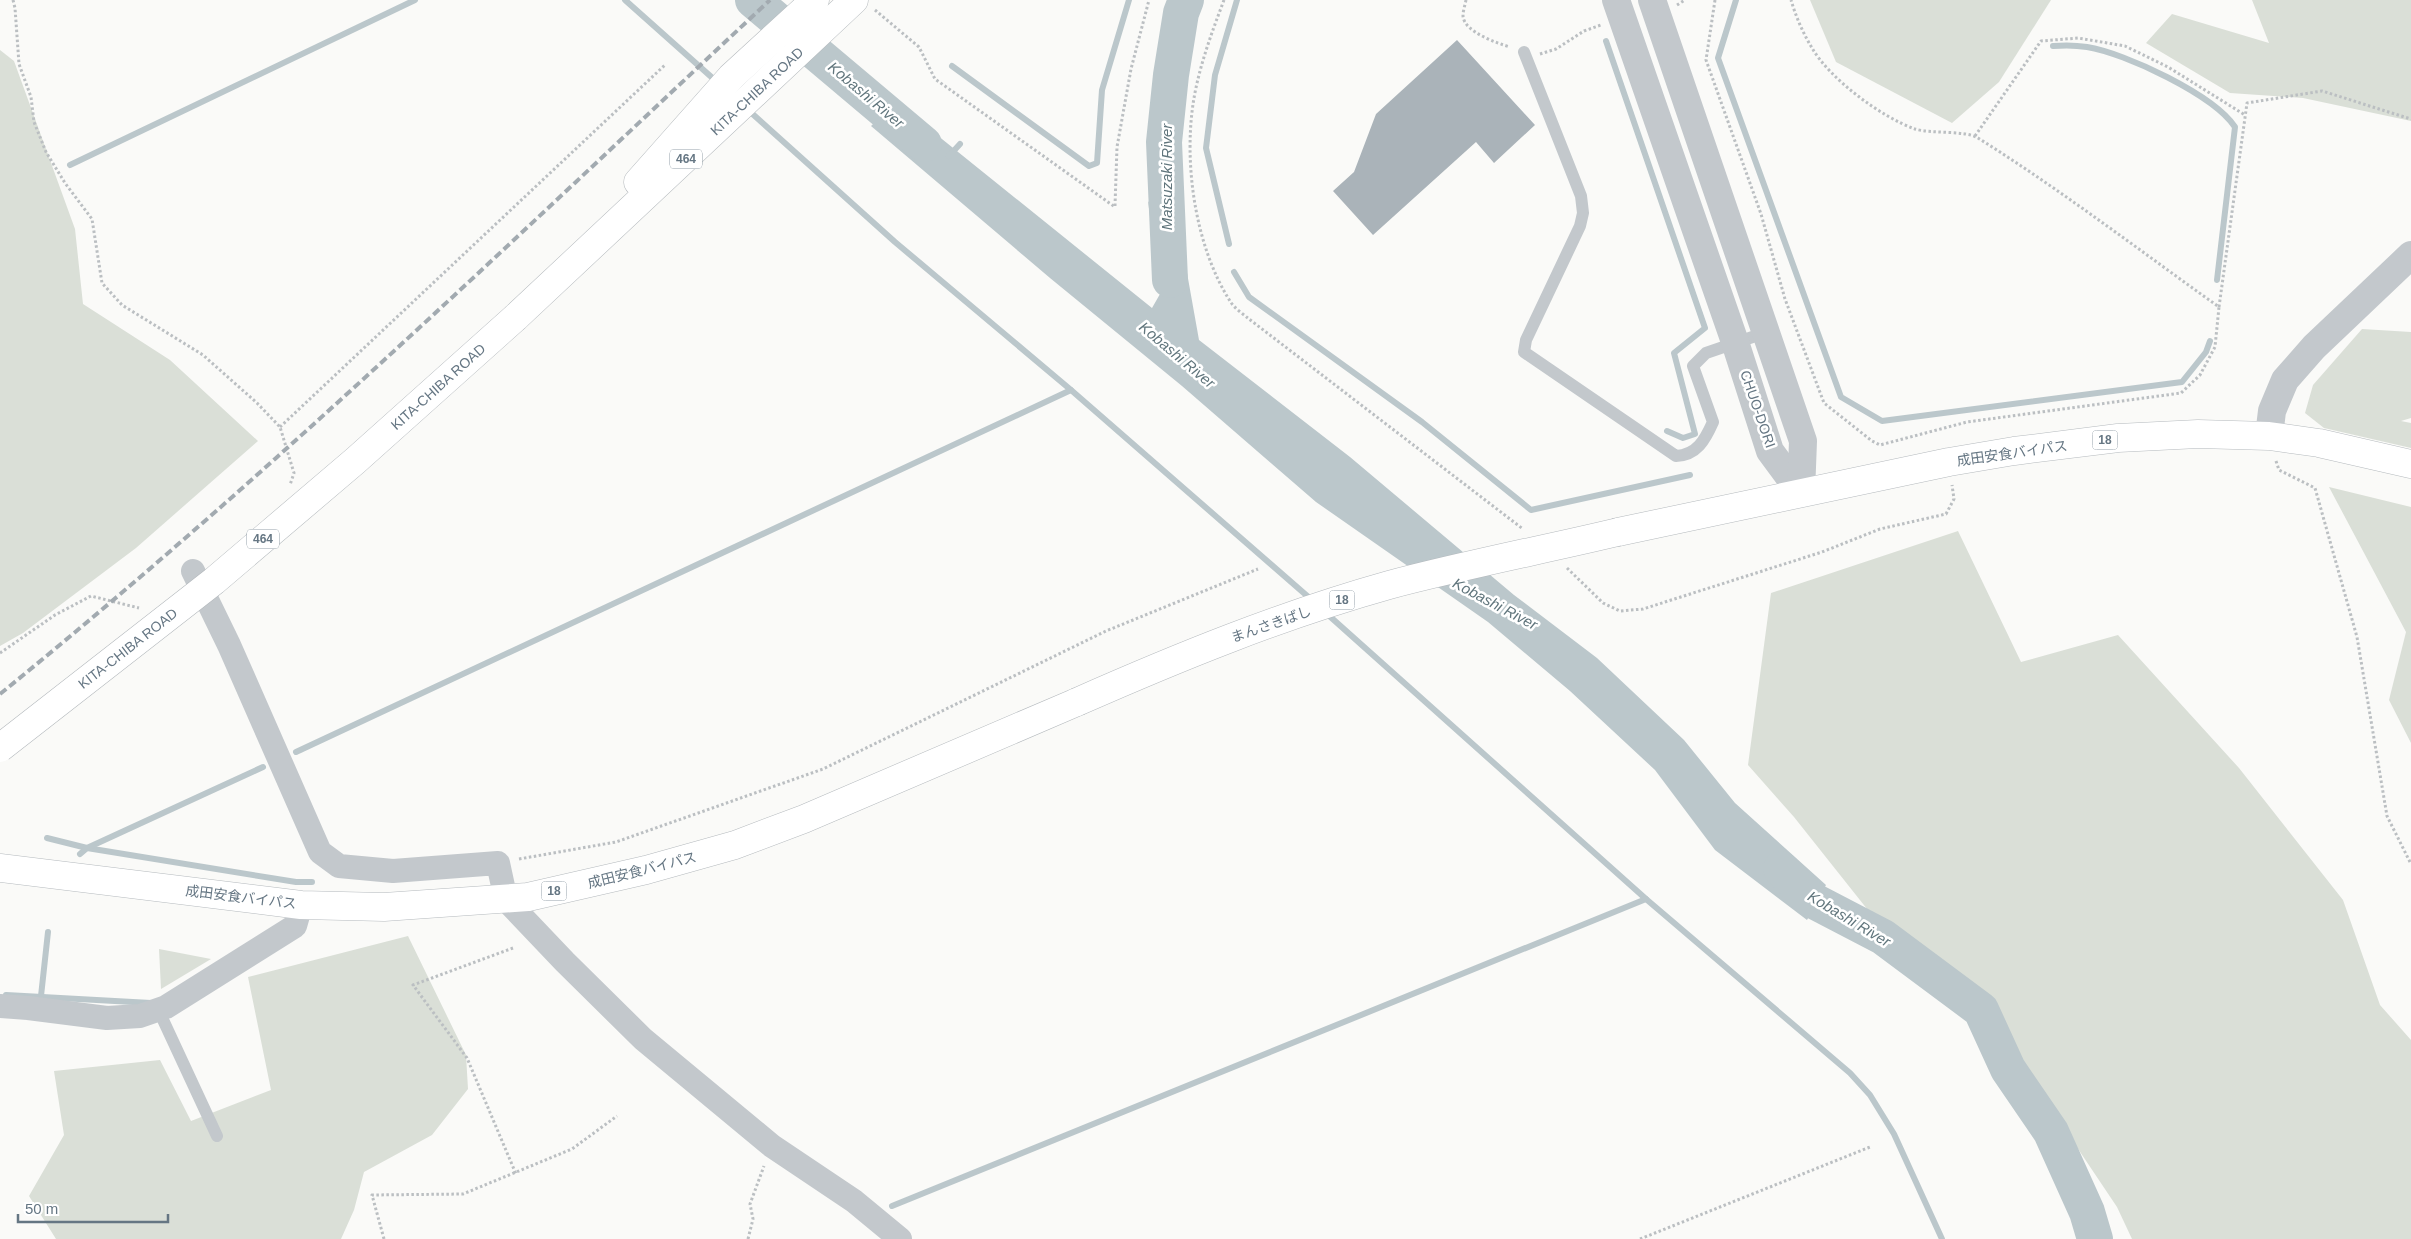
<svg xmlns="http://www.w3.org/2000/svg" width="2411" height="1239" viewBox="0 0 2411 1239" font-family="Arial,'Noto Sans JP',sans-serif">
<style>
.green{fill:#dadfd7}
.water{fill:#bbc7cb}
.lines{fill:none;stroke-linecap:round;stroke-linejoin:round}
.stream{stroke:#bbc7cb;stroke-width:6}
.river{stroke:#bbc7cb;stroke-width:36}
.building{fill:#aab3b9}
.primary-casing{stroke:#b5babe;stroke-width:29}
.trunk-casing{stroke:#b4b9bd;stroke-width:29}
.path{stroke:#bbbfc2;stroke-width:3;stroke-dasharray:2.5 2.5;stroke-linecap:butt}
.service{stroke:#c3c8cc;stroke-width:12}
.minor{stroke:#c3c8cc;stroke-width:24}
.tertiary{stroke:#c3c8cc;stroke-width:28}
.primary{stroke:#fff;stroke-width:28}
.trunk{stroke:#fff;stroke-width:28}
.rail{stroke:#a2aab0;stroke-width:4;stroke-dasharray:8 4;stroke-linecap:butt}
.primary-bridge-casing{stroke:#b5babe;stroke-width:29;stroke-linecap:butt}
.trunk-bridge-casing{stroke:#b4b9bd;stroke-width:29;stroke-linecap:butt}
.primary-bridge{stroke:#fff;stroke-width:28}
.trunk-bridge{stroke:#fff;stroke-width:28}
.labels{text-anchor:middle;stroke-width:5;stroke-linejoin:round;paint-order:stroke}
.shield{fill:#fff;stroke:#939fa8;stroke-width:1}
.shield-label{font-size:12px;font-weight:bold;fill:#657683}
.street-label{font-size:14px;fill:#657683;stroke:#fff}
.water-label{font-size:15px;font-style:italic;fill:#60757c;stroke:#fff}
</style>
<rect width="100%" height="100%" fill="#fafaf8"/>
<g class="green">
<path d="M1810,0h241l-52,82 -47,41 -116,-61z"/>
<path d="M2252,0h159v121l-108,-23 -73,-5 -84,-50 26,-29 97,29z"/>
<path d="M0,50l14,11 61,168 8,75 87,56 88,81 -122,107 -113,85 -23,13z"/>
<path d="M2362,329l49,3v86l-10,3 10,2v25l-87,-20 -19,-15 8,-28z"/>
<path d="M2329,487l82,20v236l-22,-43 17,-68z"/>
<path d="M1958,531l63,131 97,-27 121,133 104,132 37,105 31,35v199h-279l-15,-32 -118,-176 -124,-112 -81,-102 -46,-52 23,-172z"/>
<path d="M408,936l58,119 2,34 -36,46 -68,37 -10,38 -13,29h-285l-27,-43 35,-61 -10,-64 106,-11 31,61 80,-31 -23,-113z"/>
<path d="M159,949l52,10 -50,30z"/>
</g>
<path class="water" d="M896,102l256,206 8,-14 -12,-93 36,55 15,84 151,117 164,138 83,63 87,82 51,63 91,82 -19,35 -92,-70 -60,-80 -85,-79 -82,-69 -172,-120 -134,-116 -132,-108 -179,-152z"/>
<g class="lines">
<g class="stream">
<path d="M625,0l92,82"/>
<path d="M1736,0l-18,58 123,339 41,24 300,-39 24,-30 4,-11"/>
<path d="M1606,41l99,287 -31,25 21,81 -12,4 -16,-7"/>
<path d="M2053,46c12,-1 22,-1 34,1 38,6 127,48 148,80l-18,153"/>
<path d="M952,66l137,100 8,-3 5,-73 27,-90"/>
<path d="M747,109l148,133 176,148 242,211"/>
<path d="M949,156l11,-12"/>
<path d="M70,165l345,-165"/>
<path d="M1229,244l-23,-96 9,-73 22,-75"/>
<path d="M1234,272l15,25 173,125 109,88 159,-35"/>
<path d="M1326,613l320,286 204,174 20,22 24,39 48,105"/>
<path d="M296,752l775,-362"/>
<path d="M47,838l40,10 209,34h16"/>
<path d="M80,854l7,-6 176,-81"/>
<path d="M6,995l145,8"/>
<path d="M41,996l7,-64"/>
<path d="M892,1206l754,-307"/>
</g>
<g class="river">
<path d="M753,0l171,144"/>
<path d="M1170,280l-6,-138 7,-67 10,-62 5,-13"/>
<path d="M1781,869l29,30 73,38 98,73 27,59 43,63 36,80 8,27"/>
</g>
</g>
<path class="building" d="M1457,40l78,85 -41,38 -18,-21 -103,93 -40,-44 21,-19 22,-58z"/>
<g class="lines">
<defs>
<g id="primary">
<path d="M1618,532l331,-70 65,-11 104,-13 80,-4 71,2 50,7 92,21"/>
<path d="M0,868l301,37 83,2 144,-10 118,-27 89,-25 69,-26 273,-117"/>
</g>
<g id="trunk">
<path d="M638,182l93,-105 84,-77"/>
<path id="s1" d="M516,317l338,-317"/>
</g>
</defs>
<use href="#primary" class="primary-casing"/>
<use href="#trunk" class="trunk-casing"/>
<g class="path">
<path d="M13,0l2,8 4,56 12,33 3,25 12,30 19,31 27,36 10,64 20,22 81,50 54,48 23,24 14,46 -4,12"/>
<path d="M1224,0c-12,32 -24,64 -30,98 -11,64 1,148 36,203 4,7 13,13 19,18l274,210"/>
<path d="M1466,0c-1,5 -3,11 -3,16 1,16 34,27 47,31"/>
<path d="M1715,0l-9,60 55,154 24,85 39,104 48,38 8,4 87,-23 214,-29 19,-18 15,-28 4,-40c-80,-57 -158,-117 -241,-169 -13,-8 -47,-4 -63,-9 -34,-12 -85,-50 -103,-81 -9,-15 -16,-31 -21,-48"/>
<path d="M1677,5l8,-5"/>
<path d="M875,10l44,37 16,32 180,128"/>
<path d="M1540,54l16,-5 28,-18 17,-6"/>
<path d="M1975,136l66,-95 37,-3 47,8 43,21 77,48"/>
<path d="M1115,206l2,-59 14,-78 18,-69"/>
<path d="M2219,307l28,-204 75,-12 89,28"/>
<path d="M280,427l386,-363"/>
<path d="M2276,461l3,9 36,18 42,149 30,179 24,48"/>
<path d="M1567,568l36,35 17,8 23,-2 179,-57 58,-23 66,-15 8,-15 -2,-14"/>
<path d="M0,653l55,-38 36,-19 48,12"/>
<path d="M519,859l97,-17 207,-73 283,-138 152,-62"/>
<path d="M513,948l-100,37 54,73 49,116"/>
<path d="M384,1239l-12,-44 91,-1 109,-45 45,-33"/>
<path d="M748,1239l5,-20 -3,-15 14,-38"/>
<path d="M1640,1239l230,-92"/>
</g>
<g class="service">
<path d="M1524,52l57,144 2,17 -3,13 -54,114 -2,12 152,104c21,-1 29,-16 37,-34l-20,-56 13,-13 61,-21"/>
<path d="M158,1009l59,127"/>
</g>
<g class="minor">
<path d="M193,571l36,74 91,207 19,14 54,5 105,-8 8,37 59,62 78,77 129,107 82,55 46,38"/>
<path d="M0,1006l28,2 79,10 33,-2 26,-9 129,-81 6,-21"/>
</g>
<g class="tertiary">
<path d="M1616,0l119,342 35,109 31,42"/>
<path d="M1652,0l151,441 -2,52"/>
<path d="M2269,436l3,-25 13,-31 29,-33 97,-92"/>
</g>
<use href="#primary" class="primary"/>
<use href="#trunk" class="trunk"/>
<path class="rail" d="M0,694c269,-218 517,-458 770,-694"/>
<defs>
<path id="primary-bridge" d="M1077,702c102,-45 205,-87 312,-117 75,-20 153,-35 229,-53"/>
<g id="trunk-bridge">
<path id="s2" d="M0,748l214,-167 141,-120 161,-144"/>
</g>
</defs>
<use href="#primary-bridge" class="primary-bridge-casing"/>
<use href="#trunk-bridge" class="trunk-bridge-casing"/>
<use href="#primary-bridge" class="primary-bridge"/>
<use href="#trunk-bridge" class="trunk-bridge"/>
</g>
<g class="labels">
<g class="shield">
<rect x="670" y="149.5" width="32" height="19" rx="4"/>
<rect x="2092.5" y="430.5" width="25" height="19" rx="4"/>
<rect x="247" y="529.5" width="32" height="19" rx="4"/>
<rect x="1329.5" y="590.5" width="25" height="19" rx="4"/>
<rect x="541.5" y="881.5" width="25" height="19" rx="4"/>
</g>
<g class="shield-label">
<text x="686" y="163">464</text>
<text x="2105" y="444">18</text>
<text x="263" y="543">464</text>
<text x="1342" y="604">18</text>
<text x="554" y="895">18</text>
</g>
<g class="street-label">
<text dy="5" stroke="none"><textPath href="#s1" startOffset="330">KITA-CHIBA ROAD</textPath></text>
<text dy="5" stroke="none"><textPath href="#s2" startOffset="568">KITA-CHIBA ROAD</textPath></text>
<text transform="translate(1758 409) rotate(71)" y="5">CHUO-DORI</text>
<text transform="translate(2012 453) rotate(-8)" y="5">成田安食バイパス</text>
<text transform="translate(1271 624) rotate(-19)" y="5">まんさきばし</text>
<text dy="5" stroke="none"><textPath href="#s2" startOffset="162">KITA-CHIBA ROAD</textPath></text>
<text transform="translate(642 870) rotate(-14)" y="5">成田安食バイパス</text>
<text transform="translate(241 897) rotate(7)" y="5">成田安食バイパス</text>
</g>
<g class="water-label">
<text transform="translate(866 95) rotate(40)" y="5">Kobashi River</text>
<text transform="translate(1167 177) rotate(-90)" y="5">Matsuzaki River</text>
<text transform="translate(1177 355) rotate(40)" y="5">Kobashi River</text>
<text transform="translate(1495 604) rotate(28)" y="5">Kobashi River</text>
<text transform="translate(1849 919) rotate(31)" y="5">Kobashi River</text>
</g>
</g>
<path d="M18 1214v8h150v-8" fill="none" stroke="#657683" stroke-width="2.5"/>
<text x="25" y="1214" font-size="15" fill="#657683" stroke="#ffffff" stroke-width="4" paint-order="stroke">50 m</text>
</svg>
